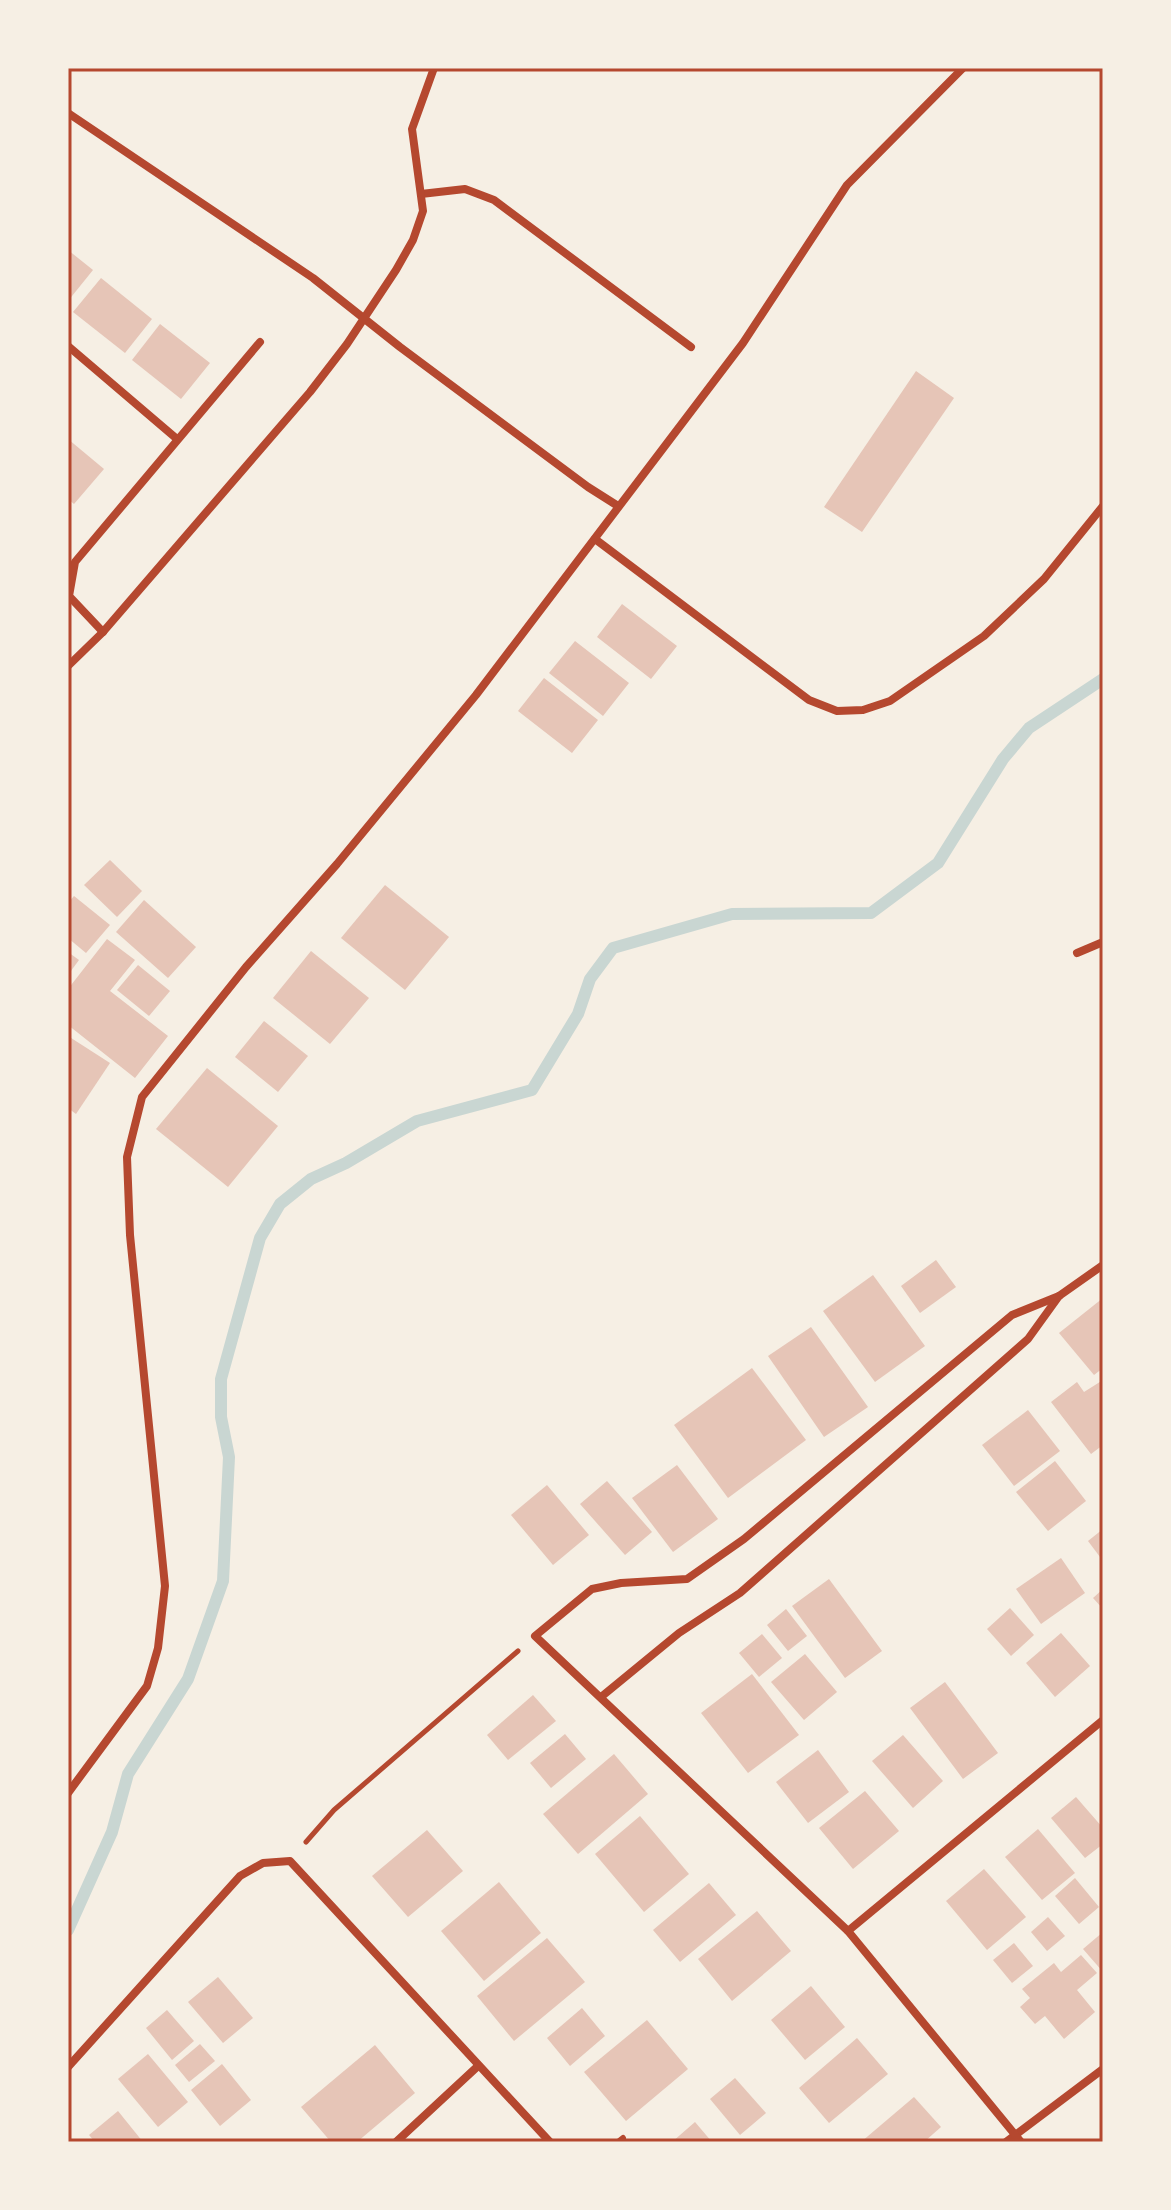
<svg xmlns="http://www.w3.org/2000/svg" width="1171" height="2210" viewBox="0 0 1171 2210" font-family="'DejaVu Sans',sans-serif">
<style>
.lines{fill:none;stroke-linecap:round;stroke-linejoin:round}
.stream{stroke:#c9d6d2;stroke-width:12}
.building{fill:#e6c5b7}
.path{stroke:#b5482f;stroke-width:5}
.service{stroke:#b5482f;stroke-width:6}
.minor{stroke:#b5482f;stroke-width:8}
.neatline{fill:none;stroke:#b5482f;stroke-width:3}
</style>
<rect width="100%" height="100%" fill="#f6efe4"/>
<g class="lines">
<path class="stream" d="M68,1930l44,-98 16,-58 60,-95 35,-98 6,-124 -8,-40v-38l39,-141 20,-34 31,-25 35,-16 71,-42 115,-31 46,-76 12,-35 23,-31 119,-34 139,-1 67,-50 65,-104 26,-31 74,-49"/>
</g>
<g class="building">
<path d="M68,250l25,20 -25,31z"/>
<path d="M101,278l51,41 -27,34 -52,-41z"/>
<path d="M160,324l50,39 -29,36 -49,-39z"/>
<path d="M916,371l38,27 -92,134 -38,-25z"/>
<path d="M68,439l36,30 -30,35 -6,-5z"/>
<path d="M622,604l55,42 -26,33 -54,-42z"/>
<path d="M575,641l54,42 -26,33 -54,-43z"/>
<path d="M544,678l54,42 -26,33 -54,-42z"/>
<path d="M110,860l32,31 -25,26 -33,-32z"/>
<path d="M385,885l64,52 -44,53 -64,-52z"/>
<path d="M74,896l36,29 -24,28 -18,-15v-35z"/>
<path d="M144,900l52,47 -28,31 -52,-46z"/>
<path d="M107,939l28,21 -25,31 58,45 -33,42 -67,-53v-36z"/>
<path d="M311,951l58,47 -39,46 -57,-46z"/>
<path d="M68,952l11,8 -11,15z"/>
<path d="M138,965l32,26 -21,25 -32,-26z"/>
<path d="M264,1021l44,35 -30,36 -43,-35z"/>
<path d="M68,1036l42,27 -34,51 -8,-6z"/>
<path d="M207,1068l71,58 -50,61 -72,-58z"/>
<path d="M936,1260l20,27 -36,26 -19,-27z"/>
<path d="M873,1275l52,71 -50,36 -52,-71z"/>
<path d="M1103,1298v70l-9,7 -35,-42z"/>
<path d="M811,1327l57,80 -44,30 -56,-81z"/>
<path d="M752,1368l54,72 -78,58 -54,-73z"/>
<path d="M1103,1380v65l-12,9 -40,-52 26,-20 7,10z"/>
<path d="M1028,1410l32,41 -46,35 -32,-41z"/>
<path d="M1055,1461l31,40 -38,30 -32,-39z"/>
<path d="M677,1465l41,54 -45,33 -41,-54z"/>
<path d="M607,1481l45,51 -27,23 -45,-51z"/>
<path d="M547,1485l42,50 -36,30 -42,-50z"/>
<path d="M1103,1529v32l-15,-20z"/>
<path d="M1061,1558l24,35 -44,31 -25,-35z"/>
<path d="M829,1579l53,72 -37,27 -53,-72z"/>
<path d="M1103,1589v20l-10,-11z"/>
<path d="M1010,1608l24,27 -23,21 -24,-27z"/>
<path d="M786,1609l21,27 -19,15 -21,-26z"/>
<path d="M1061,1633l29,33 -35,31 -29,-34z"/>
<path d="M762,1634l20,24 -23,19 -20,-24z"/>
<path d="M805,1654l32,38 -33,28 -33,-38z"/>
<path d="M752,1674l47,61 -51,38 -47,-60z"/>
<path d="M945,1682l53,71 -35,26 -53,-71z"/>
<path d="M533,1695l23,26 -48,39 -21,-25z"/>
<path d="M565,1734l21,25 -35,29 -21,-25z"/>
<path d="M903,1735l40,46 -30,27 -41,-47z"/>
<path d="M818,1750l31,42 -41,31 -32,-41z"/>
<path d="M614,1754l34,40 -70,60 -35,-40z"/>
<path d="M865,1791l34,40 -46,38 -34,-41z"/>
<path d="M1076,1797l27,31v16l-18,14 -34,-40z"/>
<path d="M640,1816l49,58 -45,38 -49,-58z"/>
<path d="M1038,1829l37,44 -33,27 -37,-43z"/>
<path d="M427,1830l36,41 -55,46 -36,-41z"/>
<path d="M984,1869l42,48 -39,33 -41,-49z"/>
<path d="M1075,1878l24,29 -20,17 -24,-28z"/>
<path d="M499,1882l42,51 -57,48 -43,-50z"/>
<path d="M709,1883l27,32 -56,47 -27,-32z"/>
<path d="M757,1911l34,40 -59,50 -34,-42z"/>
<path d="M1048,1917l17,19 -18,15 -16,-19z"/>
<path d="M1103,1932v40l-20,-23z"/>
<path d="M547,1938l38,44 -71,59 -37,-45z"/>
<path d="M1014,1943l19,23 -21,17 -19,-23z"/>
<path d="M1081,1955l16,18 -20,17 18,22 -31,27 -19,-23 -10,8 -15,-17 10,-9 -8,-9 32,-26 7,9z"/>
<path d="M218,1977l35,41 -30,25 -35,-41z"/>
<path d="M811,1986l34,41 -40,33 -34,-40z"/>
<path d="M582,2008l23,28 -35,30 -23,-28z"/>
<path d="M167,2010l27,31 -22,19 -26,-32z"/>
<path d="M647,2020l41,49 -62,52 -42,-49z"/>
<path d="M857,2038l31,36 -59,49 -30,-35z"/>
<path d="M200,2044l15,17 -26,21 -14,-17z"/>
<path d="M375,2045l40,48 -58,49h-26l-30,-35z"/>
<path d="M148,2054l40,48 -30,25 -40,-48z"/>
<path d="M222,2064l29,36 -31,26 -29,-36z"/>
<path d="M735,2078l31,35 -26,22 -30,-36z"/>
<path d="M914,2097l27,30 -17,15h-63z"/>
<path d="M118,2111l25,31h-48l-6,-7z"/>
<path d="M695,2122l17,20h-40z"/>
</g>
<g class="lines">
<path class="path" d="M306,1842l28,-32 184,-159"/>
<path class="service" d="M618,2142l5,-4"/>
<g class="minor">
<path d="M68,113l245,165 87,69 188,140 30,19"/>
<path d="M421,194l44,-5 29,11 197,147"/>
<path d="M68,346l109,93"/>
<path d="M595,539l214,161 28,11 26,-1 27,-9 94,-65 60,-57 59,-73"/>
<path d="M103,632l-34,-36 6,-34 185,-220"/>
<path d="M68,666l35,-34 207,-240 37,-48 49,-74 17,-30 10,-29 -11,-82 22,-61"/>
<path d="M1077,953l26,-11"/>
<path d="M601,1697l78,-64 61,-40 288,-254 31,-43 44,-31"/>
<path d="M68,1793l79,-107 11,-38 7,-62 -35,-351 -3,-78 15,-60 104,-130 91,-103 139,-169 267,-352 104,-158 116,-117"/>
<path d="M848,1931l255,-211"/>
<path d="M68,2067l172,-191 23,-13 27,-2 260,281"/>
<path d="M396,2142l82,-76"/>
<path d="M1006,2142l97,-73"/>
<path d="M1021,2142l-173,-211 -313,-295 57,-47 29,-6 66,-4 57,-40 268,-224 47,-19"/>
</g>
</g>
<rect width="1171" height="2210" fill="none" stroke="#f6efe4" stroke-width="140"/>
<rect x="70" y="70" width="1031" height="2070" class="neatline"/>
</svg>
